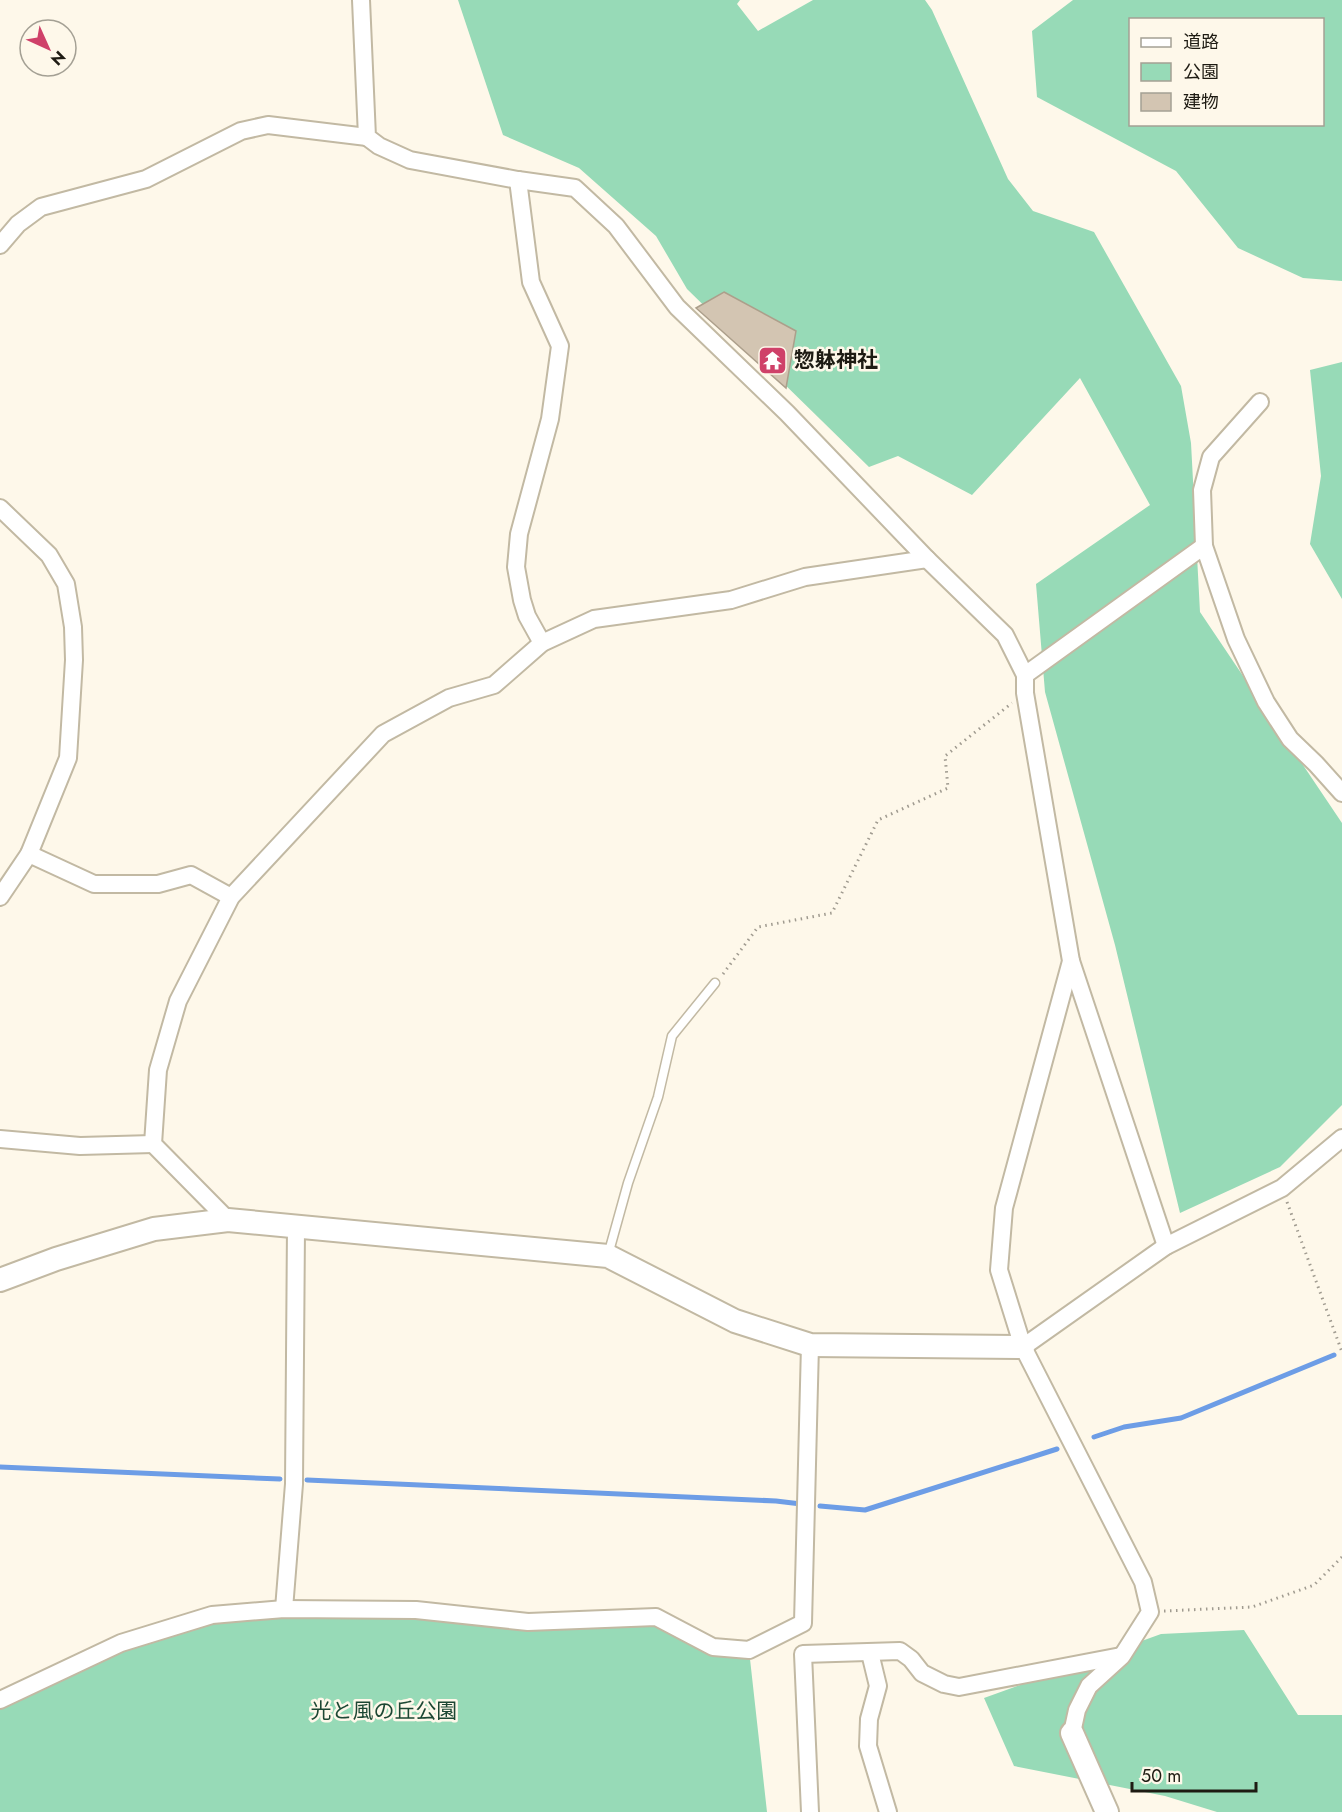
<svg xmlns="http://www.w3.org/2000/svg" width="1342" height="1812" viewBox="0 0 1342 1812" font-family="Jost,'Noto Sans JP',sans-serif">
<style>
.green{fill:#97dab7;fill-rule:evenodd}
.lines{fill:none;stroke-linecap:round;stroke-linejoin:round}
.stream{stroke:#6d9de6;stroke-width:5}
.building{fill:#d3c5b2;stroke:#ac9f8b;stroke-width:1.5}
.lane-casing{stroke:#c2b9a3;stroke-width:11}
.street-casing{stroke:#c2b9a3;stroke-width:20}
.secondary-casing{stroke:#c2b9a3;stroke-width:26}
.path{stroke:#a09b90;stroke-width:3;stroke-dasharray:1.5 4.5;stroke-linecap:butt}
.lane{stroke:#fff;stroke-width:8}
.street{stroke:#fff;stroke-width:16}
.secondary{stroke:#fff;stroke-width:22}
.labels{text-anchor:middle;stroke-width:5;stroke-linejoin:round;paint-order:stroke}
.poi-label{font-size:21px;font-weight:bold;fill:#1e1b13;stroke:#fef8ea;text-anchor:start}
.park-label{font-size:21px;fill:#1c4733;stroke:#fef8ea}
</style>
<rect width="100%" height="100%" fill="#fef8ea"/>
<g class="green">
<path d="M458,0h282l-3,4 21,27 55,-31h112l7,10 76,169 25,32 61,21 87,154 10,57 9,169 142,211v282l-62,62 -100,46 -65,-268 -70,-253 -9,-108 114,-79 -70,-127 -108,117 -74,-39 -29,11 -182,-178 -31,-53 -77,-68 -76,-33z"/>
<path d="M1073,0h269v281l-39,-3 -65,-30 -62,-77 -139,-74 -5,-66zM1130,20h192v104h-192z"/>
<path d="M1342,362v237l-32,-55 11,-68 -11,-106z"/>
<path d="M284,1609l244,13 128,-5 57,30 36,3 18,162h-767v-112l212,-85z"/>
<path d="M1244,1630l54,85h44v97h-125l-52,-16 -151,-30 -30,-68 177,-64z"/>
</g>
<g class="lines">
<g class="stream">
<path d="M1094,1437l30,-10 57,-9 153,-63"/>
<path d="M0,1467l280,12"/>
<path d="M307,1480l469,21 25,3"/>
<path d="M820,1506l45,4 192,-61"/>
</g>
</g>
<path class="building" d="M724,292l72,39 -10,57 -90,-80z"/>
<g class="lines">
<defs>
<path id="lane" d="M608,1255l20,-72 30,-86 14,-61 43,-53"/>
<g id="street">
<path d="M361,0l6,137 12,9 31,14 108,20 57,8 41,38 61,81 110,106 140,146 78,76 20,40v18l46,268 -67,247 -5,62 24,77 120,235 7,30 -28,44 -33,30 -12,24 -5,23"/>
<path d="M518,180l13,102 29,64 -10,73 -31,115 -3,33 6,33 5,16 15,27"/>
<path d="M0,245l18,-21 23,-17 105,-28 95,-48 27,-6 99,12"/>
<path d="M1260,402l-49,55 -9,33 2,56 32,93 30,63 24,37 26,25 26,29"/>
<path d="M0,508l49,47 17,29 7,43 1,33 -6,98 -39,96 -29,43"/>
<path d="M1025,675l179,-129"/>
<path d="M29,854l65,30h64l33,-9 40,22"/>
<path d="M1071,961l95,285"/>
<path d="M0,1139l80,7 73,-2"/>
<path d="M228,1220l-75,-76 5,-74 20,-69 53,-104 152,-163 66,-36 45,-13 48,-42 52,-24 137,-19 74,-23 122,-18"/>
<path d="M1023,1347l143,-101 116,-58 60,-50"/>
<path d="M284,1609l10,-125 2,-256"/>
<path d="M870,1653l8,33 -9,33 -1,27 20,66"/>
<path d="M0,1700l121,-57 91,-28 72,-6 132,1 112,12 128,-5 57,30 36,3 54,-27 7,-278"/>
<path d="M810,1812l-7,-158 97,-3 11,8 11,14 22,11 15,3 162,-31"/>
</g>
<g id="secondary">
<path d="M0,1280l56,-21 98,-30 74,-9 380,36 127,65 75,24 213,2"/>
<path d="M1072,1733l35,79"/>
</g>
</defs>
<use href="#lane" class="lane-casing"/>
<use href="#street" class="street-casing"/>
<use href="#secondary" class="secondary-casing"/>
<g class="path">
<path d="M723,974l35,-47 74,-14 46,-93 70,-32 -3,-32 67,-53"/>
<path d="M1287,1202l55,150"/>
<path d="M1164,1611l88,-4 62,-22 28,-28"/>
</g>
<use href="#lane" class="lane"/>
<use href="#street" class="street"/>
<use href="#secondary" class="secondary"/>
</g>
<defs>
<symbol id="temple-square" viewBox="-11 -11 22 22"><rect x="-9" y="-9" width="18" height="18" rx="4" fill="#cf4169" stroke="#fef8ea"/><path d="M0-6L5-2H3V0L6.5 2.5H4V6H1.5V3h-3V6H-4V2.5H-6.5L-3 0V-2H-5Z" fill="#fff"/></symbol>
</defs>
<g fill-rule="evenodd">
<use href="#temple-square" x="756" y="344" width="33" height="33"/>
</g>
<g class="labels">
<g class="poi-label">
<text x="794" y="367">惣躰神社</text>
</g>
<g class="park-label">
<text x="384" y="1718">光と風の丘公園</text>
</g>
</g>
<rect x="1129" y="18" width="195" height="108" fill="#fef8ea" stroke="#a4a094" stroke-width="1.5"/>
<rect x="1141" y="38" width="30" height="9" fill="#ffffff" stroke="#a4a094" stroke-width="1.5"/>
<text x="1183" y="48" font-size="18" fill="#1e1b13">道路</text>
<rect x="1141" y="63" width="30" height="18" fill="#97dab7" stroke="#a4a094" stroke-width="1.5"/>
<text x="1183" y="78" font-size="18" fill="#1e1b13">公園</text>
<rect x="1141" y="93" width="30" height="18" fill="#d3c5b2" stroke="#a4a094" stroke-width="1.5"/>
<text x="1183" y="108" font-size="18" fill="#1e1b13">建物</text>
<g transform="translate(48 48) rotate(135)"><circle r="28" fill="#fef8ea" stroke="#a4a094" stroke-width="1.5"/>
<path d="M0-4.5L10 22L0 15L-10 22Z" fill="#cf4169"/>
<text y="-9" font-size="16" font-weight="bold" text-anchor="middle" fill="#1e1b13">N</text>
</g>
<path d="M1132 1782v9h124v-9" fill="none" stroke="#1e1b13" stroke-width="3"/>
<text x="1141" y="1782" font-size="18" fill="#1e1b13" stroke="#fef8ea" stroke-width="4.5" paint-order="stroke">50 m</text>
</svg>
